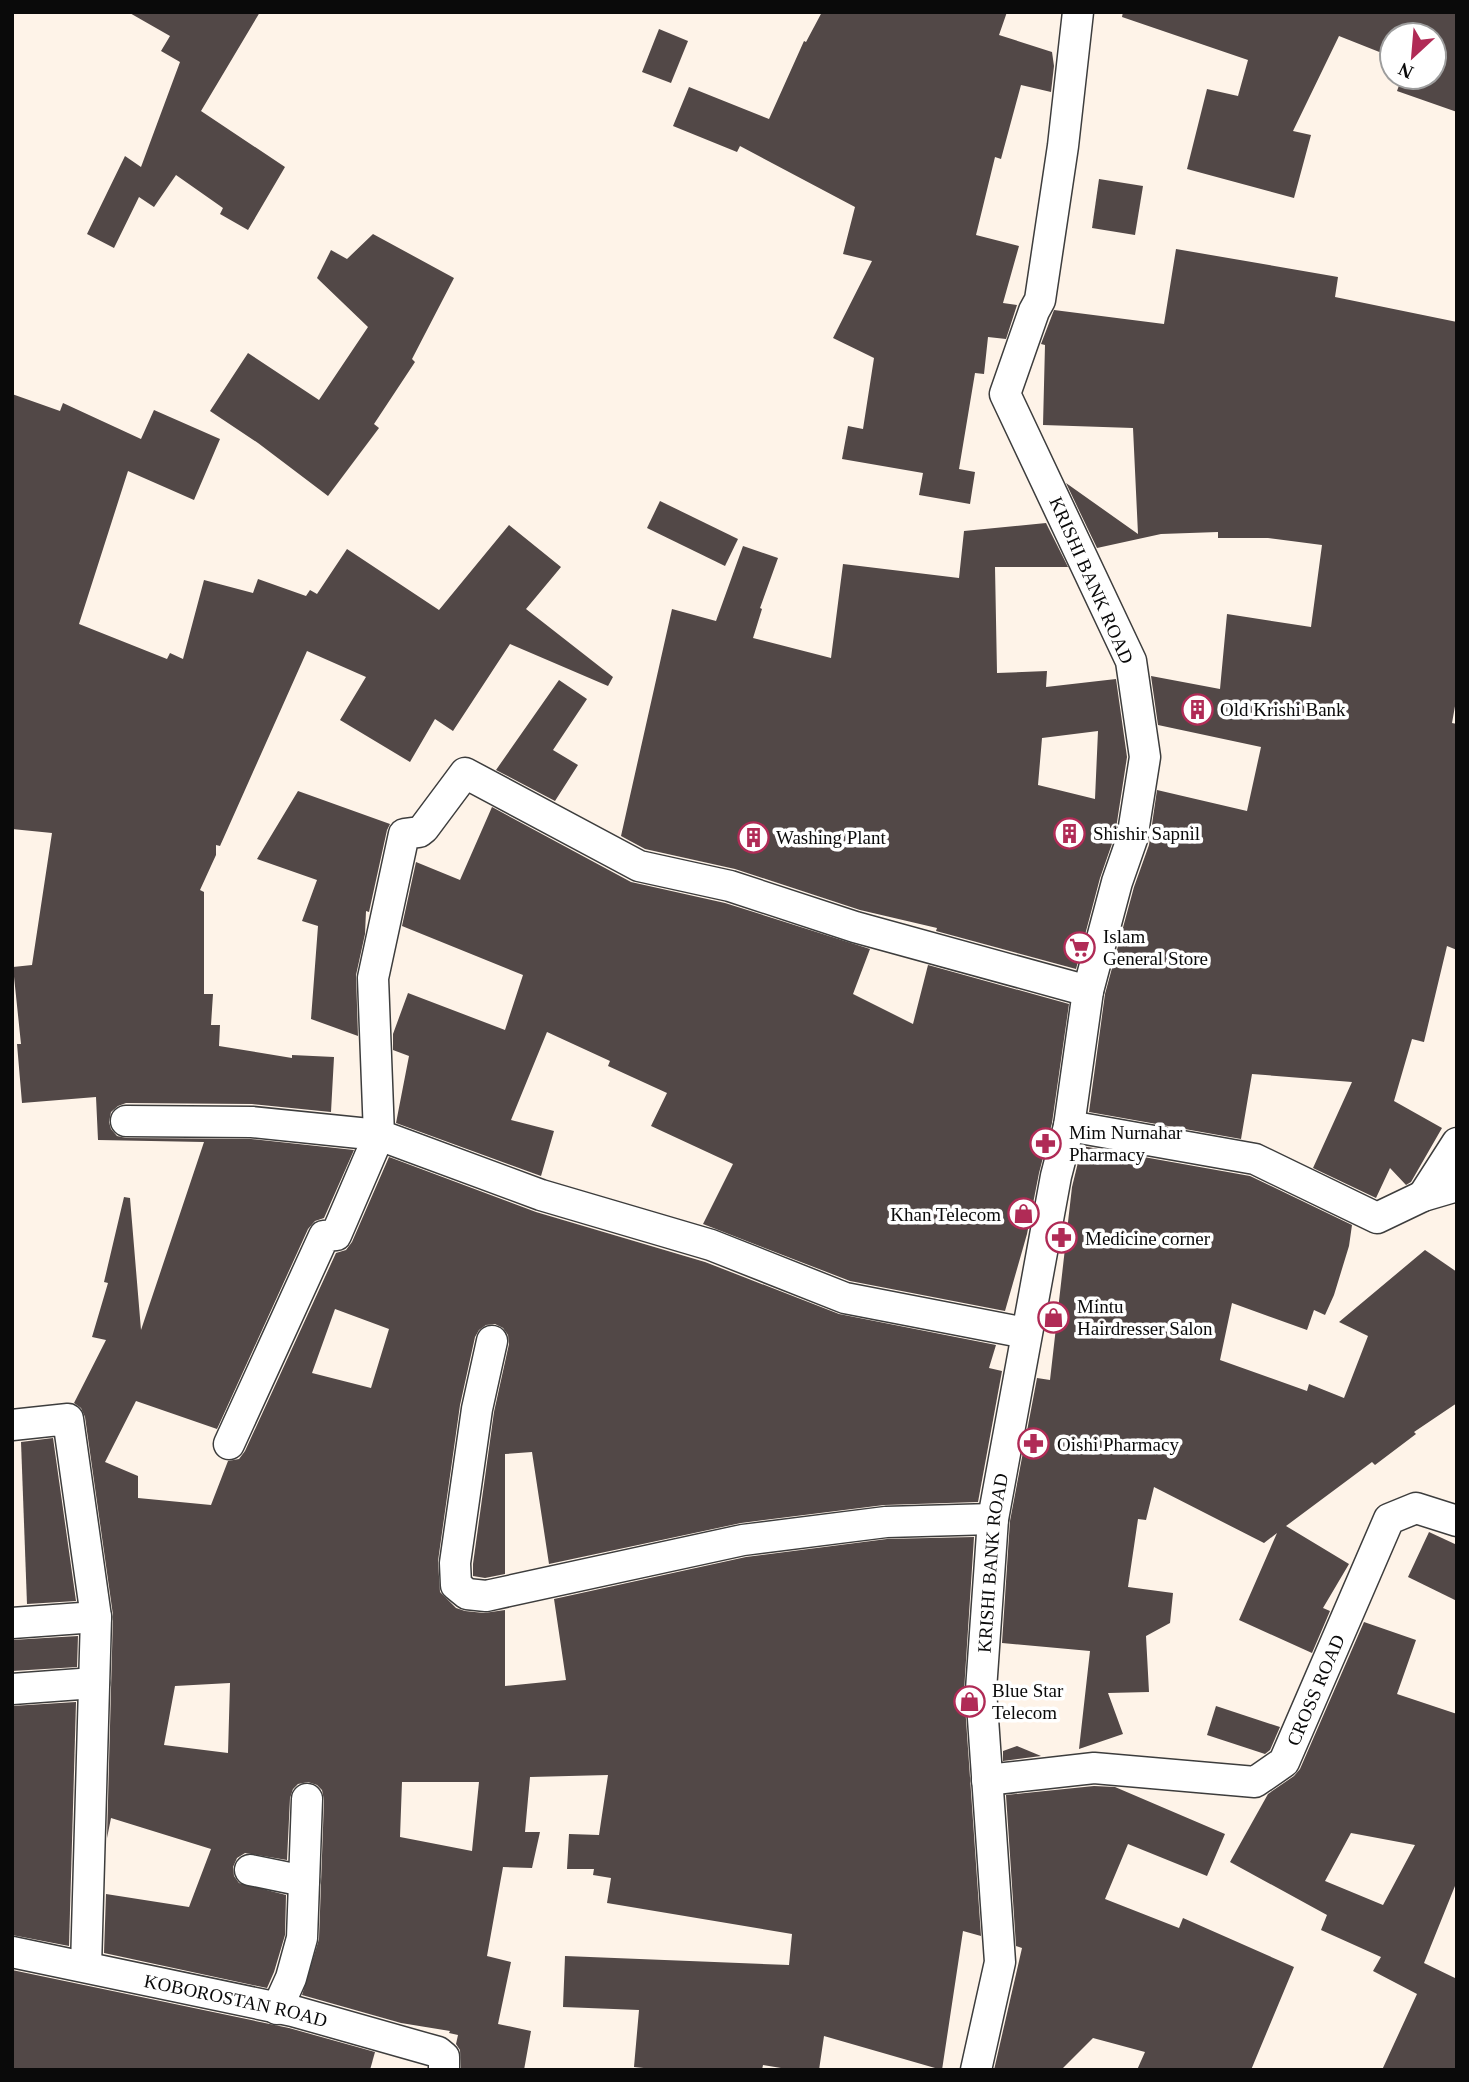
<svg xmlns="http://www.w3.org/2000/svg" width="1469" height="2082" viewBox="0 0 1469 2082" font-family="'Times New Roman',serif">
<style>
.building{fill:#524847;fill-rule:evenodd}
.lines{fill:none;stroke-linecap:round;stroke-linejoin:round}
.minor-casing{stroke:#3d3d3d;stroke-width:33}
.minor{stroke:#fff;stroke-width:30}
.labels{text-anchor:middle;stroke-width:7;stroke-linejoin:round;paint-order:stroke}
.street-label{font-size:19px;fill:#0a0a0a;stroke:#fff}
.poi-label{font-size:19px;fill:#0a0a0a;stroke:#fff;text-anchor:start}
</style>
<rect width="100%" height="100%" fill="#fef3e8"/>
<g class="building">
<path d="M128,12h132l-59,99 84,56 -37,63 -28,-16 3,-6 -47,-33 -22,32 -15,-10 -25,51 -27,-14 38,-78 16,11 39,-105 -19,-11 9,-15z"/>
<path d="M822,12h185l-8,23 53,17 2,14 -3,26 -30,-7 -20,74 -6,-2 -19,78 43,11 -16,57 14,2 -11,34 -18,-2 -4,37 -9,-1 -16,96 16,3 -5,32 -51,-9 4,-22 -81,-14 6,-33 15,3 11,-71 -41,-20 39,-77 -29,-7 12,-47 -115,-61 -3,6 -64,-26 16,-39 80,32 35,-78 2,1z"/>
<path d="M1123,12h334v100l-60,-21 5,-14h32v-42h-42v22l-53,-21 -46,95 18,4 -17,63 -107,-29 20,-80 31,7 10,-36 -126,-43z"/>
<path d="M659,29l29,12 -17,42 -29,-11z"/>
<path d="M1099,179l44,7 -8,49 -43,-7z"/>
<path d="M373,234l81,44 -42,81 3,3 -41,62 5,4 -51,68 -70,-53 -48,-32 38,-58 71,47 49,-73 -51,-49 14,-28 16,9z"/>
<path d="M1176,249l162,28 -3,20 122,25v373l-5,28 5,1v226l-10,-4 -23,96 -12,-3 -18,62 48,27 -31,54 -5,3 -16,-17 -14,30 -63,-30 39,-86 -100,-8 -11,65 -152,-27 16,-118 29,-107 15,-42 8,-55 90,21 14,-64 -103,-22 -7,-49 69,13 7,-75 84,13 11,-82 -54,-7h-50v-6l-57,2 -64,14 -31,-65 72,51 -5,-106 -90,-3 2,-80 -4,-1 13,-34 110,14z"/>
<path d="M12,394l48,17 3,-8 78,36 13,-29 66,29 -26,61 -66,-29 -49,153 88,35 3,-6 13,6 21,-79 49,13 5,-14 48,17 4,-6 7,4 30,-45 92,61 70,-85 52,42 -35,42 87,68 -5,9 -98,-42 -57,87 -18,-12 -25,43 -70,-42 26,-43 -59,-26 -87,195 -4,-1v10l-16,35 4,2v102h9l-2,31h9l-1,21 73,12v-3l42,2 -3,55 -79,-8 -126,-1 -8,3 -7,6 -2,10 2,7 6,7 9,2 125,1 103,11 -30,68 -9,3 -7,8 -91,200 -81,-28 -31,61 33,14v22l73,7 17,-44 11,-2 6,-8 91,-198 10,-3 6,-8 37,-85 147,55 169,50 134,52 157,31 -7,23 13,3 -24,131 -94,3 -143,18 -192,41 -17,-112 -27,2v120l-20,4 -12,-2v-12l21,-152 15,-68 -1,-9 -5,-7 -8,-4 -9,1 -7,5 -4,7 -15,68 -22,156 2,31 16,16 9,3 19,2 21,-3v76l61,-6 -12,-81 192,-42 141,-18 87,-2 -10,154 17,245 -18,-5 -21,139 -118,-34 -5,34h-26l-30,-5 -1,5h-99l-29,-3 5,-57 -76,-3 2,-51 224,9 3,-31 -185,-31 4,-25 -18,-3 1,-6h-27l2,-35 30,1 9,-60 -78,2 -5,55h15l-8,36 -29,-1 -16,89 24,6 -13,62 33,7 -7,39h-63l-1,-20 -4,-6 2,-9 -9,-2 1,-2 -49,-8 -99,-28 17,-56 5,-139 -2,-10 -5,-5 -9,-3 -10,2 -5,5 -3,9 -3,62 -42,-7 -8,5 -4,9 1,9 5,7 47,12 -1,40 -11,37 -7,16 -163,-35 2,-59 83,13 22,-58 -100,-31 -4,20 6,-223 -28,-198 -4,-9 -7,-5 32,-63 -14,-3 16,-54 -4,-1 20,-85 6,1 11,132 63,-188 -106,-2 -2,-43 -74,6 -5,-59h4l-8,-77 19,-2 20,-132 -40,-4zM335,1309l54,20 -18,59 -59,-15zM230,1683l-2,70 -64,-8 11,-59zM402,1782h77l-7,69 -72,-14z"/>
<path d="M660,501l78,38 -13,27 -78,-38z"/>
<path d="M1046,523l22,44h-73l2,106 50,-2 -1,16 70,-8 11,78 -12,78 -15,43 -24,91 -140,-38 1,-3 -77,-18 -125,-41 -90,-20 -24,-13 51,-227 44,12 27,-75 35,12 -18,50 2,1 -9,29 78,20 12,-94 116,14 5,-47zM1098,731l-3,68 -57,-14 4,-47z"/>
<path d="M559,680l28,19 -34,51 25,15 -23,36 -59,-31z"/>
<path d="M298,791l92,33 -3,6 -18,82 -3,-1 -1,23 -9,41 2,61 -47,-17 7,-93 -16,-5 15,-41 -60,-21z"/>
<path d="M492,807l139,75 94,21 145,46 -17,45 60,30 15,-59 141,39 -17,119 -13,50 -12,61 -22,77 -155,-30 -147,-57 30,-60 -82,-38 16,-33 -59,-27 2,-5 -63,-29 -36,88 43,11 -13,45 -145,-53 13,-67 -16,-6v-16l15,-41 97,37 18,-55 -121,-49 14,-64 44,18z"/>
<path d="M1082,1146l168,30 102,49 -3,21 -15,49 -9,20 -11,-5 -7,20 -75,-27 -12,57 87,31 2,-7 35,14 24,-62 -29,-14 86,-72 32,22v131l-43,29 2,2 -41,31 -3,-3 -86,64 63,38 -26,44 7,3 -18,42 -73,-33 38,-87 -13,10 -110,-56 -8,33 -8,-1 -10,68 45,6 -3,30 -24,13 3,56 -41,1 15,41 -44,15 11,-98 -88,-8 8,-122 27,-143 13,2 22,-193z"/>
<path d="M53,1438l23,163 -49,3 -6,-162z"/>
<path d="M1429,1532l28,13v56l-49,-24z"/>
<path d="M1364,1622l52,18 -19,54 60,20v167l-33,82 33,16v91h-75l35,-76 -44,-23 8,-14 -60,-27 6,-15 -97,-53 38,-68 26,-18 6,-7zM1351,1833l64,12 -32,60 -58,-24z"/>
<path d="M78,1636l-1,31 -65,4v-31z"/>
<path d="M76,1702l-7,244 -57,-11v-229z"/>
<path d="M1216,1706l64,21 -10,23 -5,4 -58,-19z"/>
<path d="M1017,1746l24,10 -38,5v-10z"/>
<path d="M1094,1786l21,1 110,47 -18,42 -79,-32 -23,55 74,29 4,-10 111,49 -43,103h-114l8,-18 -52,-14 -32,32h-67l28,-122 -6,-2 -10,-151z"/>
<path d="M12,1970l277,58 86,24 -5,18h-358z"/>
</g>
<g class="lines">
<defs>
<g id="minor">
<path d="M126,1121l126,1 127,13 -43,100 -12,1 -95,208"/>
<path d="M1069,1126l186,33 122,59 46,-22 34,-10"/>
<path d="M1423,1196l34,-53"/>
<path d="M1026,1333l-181,-35 -134,-53 -170,-50 -162,-60 -6,-157 31,-144 15,-2 5,-4 41,-55 174,93 91,20 125,41 233,64"/>
<path d="M492,1341l-15,68 -22,154 1,22 11,9 19,2 257,-56 143,-18 107,-3"/>
<path d="M12,1425l56,-6 28,198 -10,350"/>
<path d="M12,1623l84,-6"/>
<path d="M12,1689l82,-6"/>
<path id="s1" d="M987,1780l107,-12 161,14 29,-20 105,-243 27,-11 41,13"/>
<path d="M250,1870l54,11"/>
<path id="s2" d="M12,1952l281,59 145,41 6,5v13"/>
<path d="M277,2009l14,-31 11,-40 5,-139"/>
<path id="s3" d="M976,2070l24,-108 -19,-272 12,-171 63,-343 13,-50 19,-135 29,-109 15,-43 13,-82 -14,-96 -126,-267 29,-83 6,-11 23,-154 15,-134"/>
</g>
</defs>
<use href="#minor" class="minor-casing"/>
<use href="#minor" class="minor"/>
</g>
<defs>
<symbol id="building-ring" viewBox="-11 -11 22 22"><circle r="9.5" fill="#fff" stroke="#b02b56" stroke-width="1.5"/><path d="M-4-6H4V6H1V3H-1V6H-4ZM-2.5-4.3h1.7v1.8h-1.7ZM.8-4.3h1.7v1.8H.8ZM-2.5-1h1.7V.8h-1.7ZM.8-1h1.7V.8H.8Z" fill="#b02b56"/></symbol>
<symbol id="supermarket-ring" viewBox="-11 -11 22 22"><circle r="9.5" fill="#fff" stroke="#b02b56" stroke-width="1.5"/><path d="M-6-5.5h2.5l.6 2H6L4.5 2H-2.5L-4.4-4H-6ZM-1.5 3.2a1.3 1.3 0 1 0 .1 0ZM3 3.2a1.3 1.3 0 1 0 .1 0Z" fill="#b02b56"/></symbol>
<symbol id="pharmacy-ring" viewBox="-11 -11 22 22"><circle r="9.5" fill="#fff" stroke="#b02b56" stroke-width="1.5"/><path d="M-2-6h4v4h4v4h-4v4h-4v-4h-4v-4h4Z" fill="#b02b56"/></symbol>
<symbol id="shop-ring" viewBox="-11 -11 22 22"><circle r="9.5" fill="#fff" stroke="#b02b56" stroke-width="1.5"/><path d="M-5-2.5h2.3a2.7 3.5 0 0 1 5.4 0H5L5.5 6h-11ZM-1.5-2.5h3a1.5 2.3 0 0 0-3 0Z" fill="#b02b56"/></symbol>
</defs>
<g fill-rule="evenodd">
<use href="#building-ring" x="1180" y="692" width="35" height="35"/>
<use href="#building-ring" x="1052" y="816" width="35" height="35"/>
<use href="#building-ring" x="736" y="820" width="35" height="35"/>
<use href="#supermarket-ring" x="1062" y="930" width="35" height="35"/>
<use href="#pharmacy-ring" x="1028" y="1126" width="35" height="35"/>
<use href="#shop-ring" x="1006" y="1196" width="35" height="35"/>
<use href="#pharmacy-ring" x="1044" y="1220" width="35" height="35"/>
<use href="#shop-ring" x="1036" y="1300" width="35" height="35"/>
<use href="#pharmacy-ring" x="1016" y="1426" width="35" height="35"/>
<use href="#shop-ring" x="952" y="1684" width="35" height="35"/>
</g>
<g class="labels">
<g class="street-label">
<text transform="translate(1092 580) rotate(66)" y="7">KRISHI BANK ROAD</text>
<text dy="7" stroke="none"><textPath href="#s3" startOffset="511">KRISHI BANK ROAD</textPath></text>
<text dy="7" stroke="none"><textPath href="#s1" startOffset="383">CROSS ROAD</textPath></text>
<text dy="7" stroke="none"><textPath href="#s2" startOffset="229">KOBOROSTAN ROAD</textPath></text>
</g>
<g class="poi-label">
<text x="1220" y="716">Old Krishi Bank</text>
<text x="1093" y="840">Shishir Sapnil</text>
<text x="776" y="844">Washing Plant</text>
<text x="1103" y="943">Islam<tspan x="1103" dy="22">General Store</tspan></text>
<text x="1069" y="1139">Mim Nurnahar<tspan x="1069" dy="22">Pharmacy</tspan></text>
<text x="1001" y="1221" text-anchor="end">Khan Telecom</text>
<text x="1085" y="1245">Medicine corner</text>
<text x="1077" y="1313">Mintu<tspan x="1077" dy="22">Hairdresser Salon</tspan></text>
<text x="1057" y="1451">Oishi Pharmacy</text>
<text x="992" y="1697">Blue Star<tspan x="992" dy="22">Telecom</tspan></text>
</g>
</g>
<rect width="1469" height="2082" fill="none" stroke="#0a0a0a" stroke-width="28"/>
<g transform="translate(1413 56) rotate(206)"><circle r="33" fill="#ffffff" stroke="#9d9d9d" stroke-width="2"/>
<path d="M0-5L12 26L0 18L-12 26Z" fill="#b02b56"/>
<text y="-10" font-size="19" font-weight="bold" text-anchor="middle" fill="#0a0a0a">N</text>
</g>
</svg>
